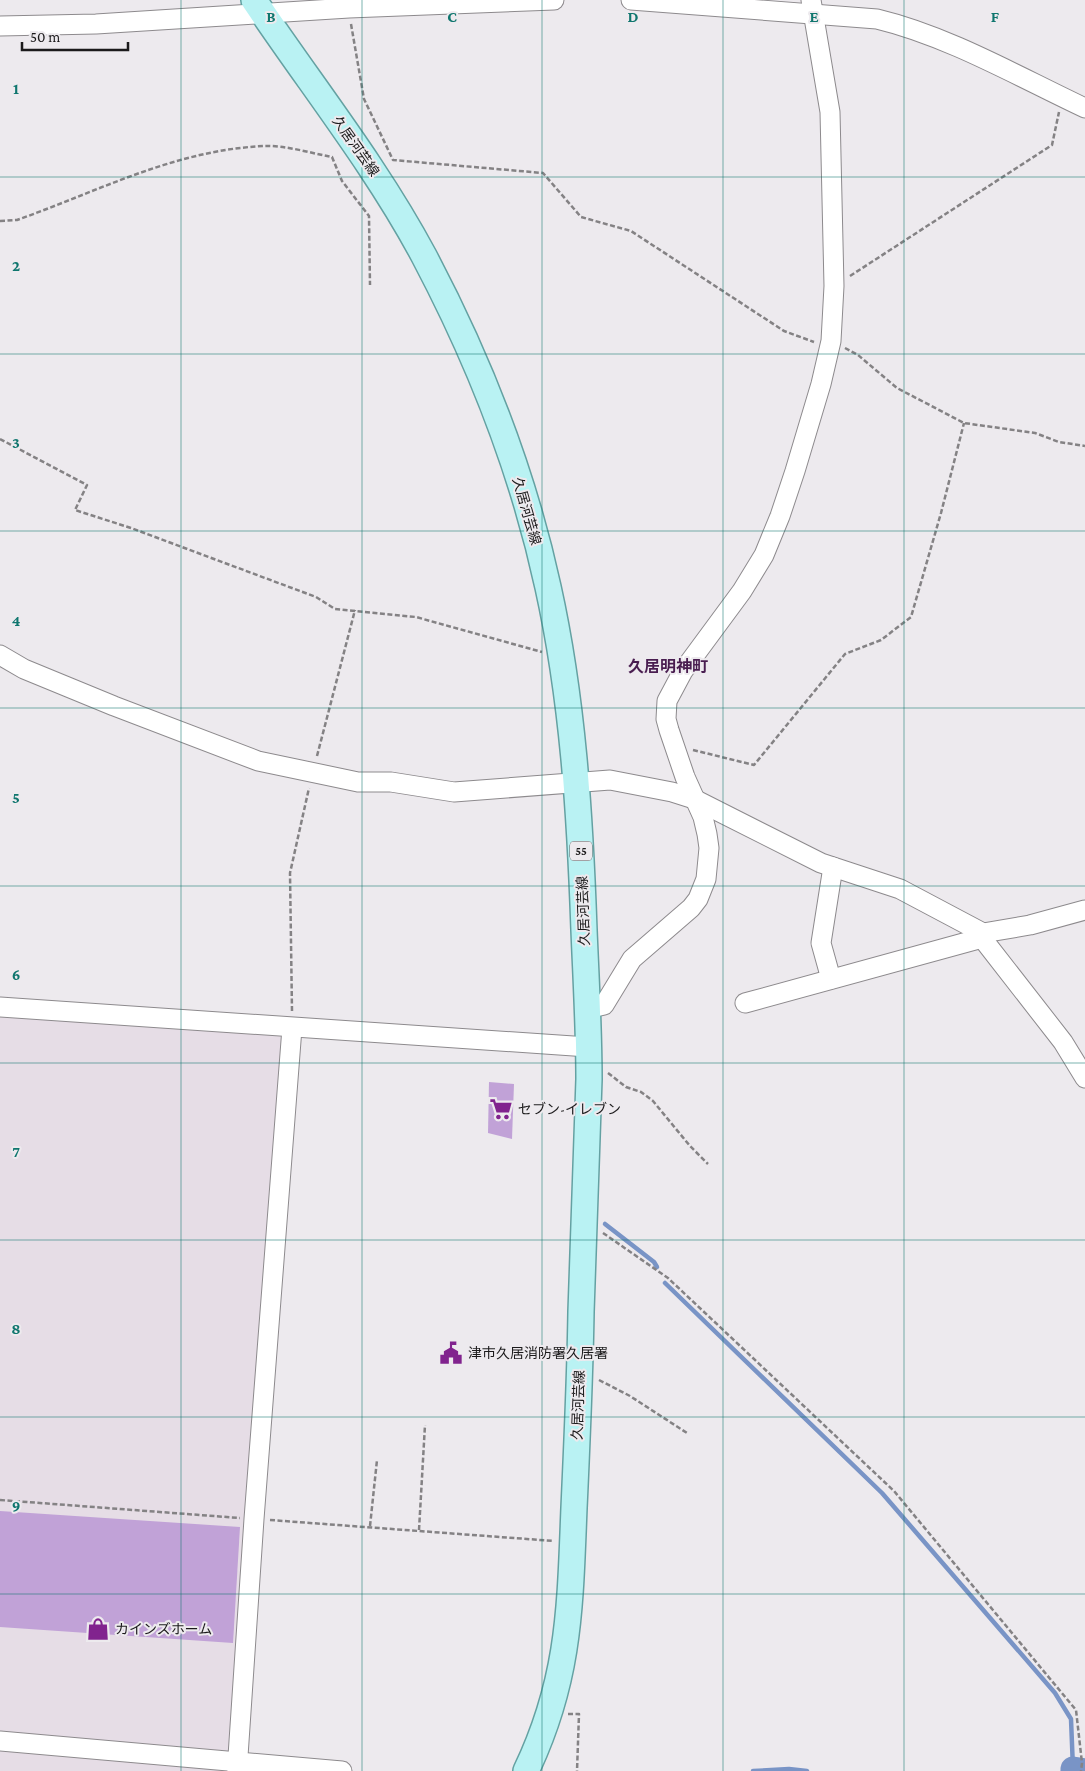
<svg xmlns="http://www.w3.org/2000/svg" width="1085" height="1771" viewBox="0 0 1085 1771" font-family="'Crimson Pro','Noto Sans JP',serif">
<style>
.built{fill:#e6dde6}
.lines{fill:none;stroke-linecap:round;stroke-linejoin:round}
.stream{stroke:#7994c6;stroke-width:4.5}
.river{stroke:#7994c6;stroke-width:25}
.building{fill:#c1a2d7}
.minor-casing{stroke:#8d8a8d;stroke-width:21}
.major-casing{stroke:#64a1a2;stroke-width:28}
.path{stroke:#848284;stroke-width:2.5;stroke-dasharray:5 2.5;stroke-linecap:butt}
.minor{stroke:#fff;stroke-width:19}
.major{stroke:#b9f2f3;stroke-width:25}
.grid{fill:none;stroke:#0f766e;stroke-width:1;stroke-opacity:0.55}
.labels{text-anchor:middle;stroke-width:4;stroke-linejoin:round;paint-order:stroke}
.shield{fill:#edeaee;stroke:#5a585a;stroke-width:1}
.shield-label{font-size:12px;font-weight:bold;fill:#1b1a1b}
.street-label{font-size:14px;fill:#1b1a1b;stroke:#edeaee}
.poi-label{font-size:14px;fill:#1b1a1b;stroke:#edeaee;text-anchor:start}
.quarter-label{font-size:16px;font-weight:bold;fill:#491d50;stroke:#edeaee}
.grid-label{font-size:16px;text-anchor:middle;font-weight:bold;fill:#0f766e;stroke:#edeaee;stroke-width:4;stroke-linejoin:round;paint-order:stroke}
</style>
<rect width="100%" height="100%" fill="#edeaee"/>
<path class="built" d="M0,1007l292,21 -53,743h-239z"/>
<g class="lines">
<g class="stream">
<path d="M605,1224l49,38 3,5"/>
<path d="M665,1283l217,210 173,200 16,26 2,50 -10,2"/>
<path d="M753,1771l36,-2 18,2"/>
</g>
<path class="river" d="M1073,1769l12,2"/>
</g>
<g class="building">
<path d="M489,1082l25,2 -2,55 -24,-6z"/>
<path d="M0,1511l240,16 -7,116 -233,-16z"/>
</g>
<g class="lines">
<defs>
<g id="minor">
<path d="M631,0l246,19c71,17 142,58 208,89"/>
<path d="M0,26l96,-2 253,-16 205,-8"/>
<path d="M0,655l24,14 90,37 144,55 100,21h33l63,10 156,-12 62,12 22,7 127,64 79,26 83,44 47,-8 55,-15"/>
<path d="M982,938l81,104 22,36"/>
<path d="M831,979l-10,-36 12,-76"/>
<path d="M745,1003l237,-65 1,-5"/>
<path d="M0,1007l588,40"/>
<path d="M587,1009l17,-4 28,-46 59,-51 7,-9 8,-20 3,-31 -2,-14 -4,-17 -18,-40 -16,-47 -3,-11 1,-18 16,-30 59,-80 22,-36 16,-39 15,-45 26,-87 10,-43 3,-55 -4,-174 -19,-112"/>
<path d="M0,1741l342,30"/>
<path d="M237,1771l17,-252 38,-491"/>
</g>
<path id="major" d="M254,0c57,85 122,166 170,256 55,104 99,216 124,331 25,113 32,228 36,343 2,49 5,99 5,149 -2,78 -6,155 -8,233 -1,65 -4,131 -7,196 -4,99 -4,171 -48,263"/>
</defs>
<use href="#minor" class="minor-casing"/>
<use href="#major" class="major-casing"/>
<g class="path">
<path d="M351,24l13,75 29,61 150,13 38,44 50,14 153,100 30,11"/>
<path d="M0,221l17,-1c82,-29 158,-70 247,-74 21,-1 46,7 68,11l10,24 27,35 1,69"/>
<path d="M850,276l202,-131 7,-33"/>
<path d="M845,348l13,7 39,33 67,35 71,10 24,9 26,4"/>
<path d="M0,439l87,46 -12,25 56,18 185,69 19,12 81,8 126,35"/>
<path d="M693,750l61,15 91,-111 36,-14 30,-23 30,-104 23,-90"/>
<path d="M317,756l38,-146"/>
<path d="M292,1011l-2,-138 19,-85"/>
<path d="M608,1073l18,14 15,5 12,9 37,45 18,18"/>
<path d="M603,1233l65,45 226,213 182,219 6,53 -1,8"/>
<path d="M599,1380l31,16 57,37"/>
<path d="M0,1500l240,18"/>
<path d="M270,1520l284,21"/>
<path d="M370,1526l7,-66"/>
<path d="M419,1530l6,-105"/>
<path d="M568,1714h11l-2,57"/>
</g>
<use href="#minor" class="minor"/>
<use href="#major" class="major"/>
</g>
<path class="grid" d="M181,0v1771M362,0v1771M542,0v1771M723,0v1771M904,0v1771M0,177h1085M0,354h1085M0,531h1085M0,708h1085M0,886h1085M0,1063h1085M0,1240h1085M0,1417h1085M0,1594h1085"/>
<defs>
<symbol id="supermarket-bare" viewBox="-9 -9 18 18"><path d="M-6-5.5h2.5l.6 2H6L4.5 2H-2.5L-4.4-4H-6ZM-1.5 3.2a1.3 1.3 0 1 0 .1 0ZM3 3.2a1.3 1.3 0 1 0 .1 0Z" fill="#81238e" stroke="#edeaee" stroke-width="2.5" paint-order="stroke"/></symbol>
<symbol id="civic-bare" viewBox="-9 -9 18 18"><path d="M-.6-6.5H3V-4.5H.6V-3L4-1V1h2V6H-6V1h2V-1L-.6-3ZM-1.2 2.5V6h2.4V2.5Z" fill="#81238e" stroke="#edeaee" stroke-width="2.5" paint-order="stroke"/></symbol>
<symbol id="shop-bare" viewBox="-9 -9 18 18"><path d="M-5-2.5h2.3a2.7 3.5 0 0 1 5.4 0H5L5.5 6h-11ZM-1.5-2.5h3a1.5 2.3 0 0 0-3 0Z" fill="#81238e" stroke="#edeaee" stroke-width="2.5" paint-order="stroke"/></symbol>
</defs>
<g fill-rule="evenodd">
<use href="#supermarket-bare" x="485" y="1093" width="32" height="32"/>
<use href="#civic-bare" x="435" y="1337" width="32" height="32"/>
<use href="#shop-bare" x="82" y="1613" width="32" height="32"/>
</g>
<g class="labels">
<rect class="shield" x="570" y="841.5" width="22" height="19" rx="4"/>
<g class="shield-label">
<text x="581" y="855">55</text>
</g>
<g class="street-label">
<text transform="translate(356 146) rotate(55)" y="5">久居河芸線</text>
<text transform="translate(527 511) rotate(74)" y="5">久居河芸線</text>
<text transform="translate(583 911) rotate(-92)" y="5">久居河芸線</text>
<text transform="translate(578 1405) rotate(-88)" y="5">久居河芸線</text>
</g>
<g class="poi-label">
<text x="518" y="1114">セブン-イレブン</text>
<text x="468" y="1358">津市久居消防署久居署</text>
<text x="115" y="1634">カインズホーム</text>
</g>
<g class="quarter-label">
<text x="668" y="672">久居明神町</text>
</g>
</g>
<g class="grid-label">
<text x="271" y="22">B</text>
<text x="452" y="22">C</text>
<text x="633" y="22">D</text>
<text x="814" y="22">E</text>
<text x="995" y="22">F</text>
<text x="16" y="94">1</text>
<text x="16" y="271">2</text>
<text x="16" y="448">3</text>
<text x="16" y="626">4</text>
<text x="16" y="803">5</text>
<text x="16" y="980">6</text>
<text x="16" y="1157">7</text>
<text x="16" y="1334">8</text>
<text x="16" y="1511">9</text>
</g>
<path d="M22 42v8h106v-8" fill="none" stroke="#1b1a1b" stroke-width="2.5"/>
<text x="30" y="42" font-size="15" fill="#1b1a1b" stroke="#edeaee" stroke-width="4" paint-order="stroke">50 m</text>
</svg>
